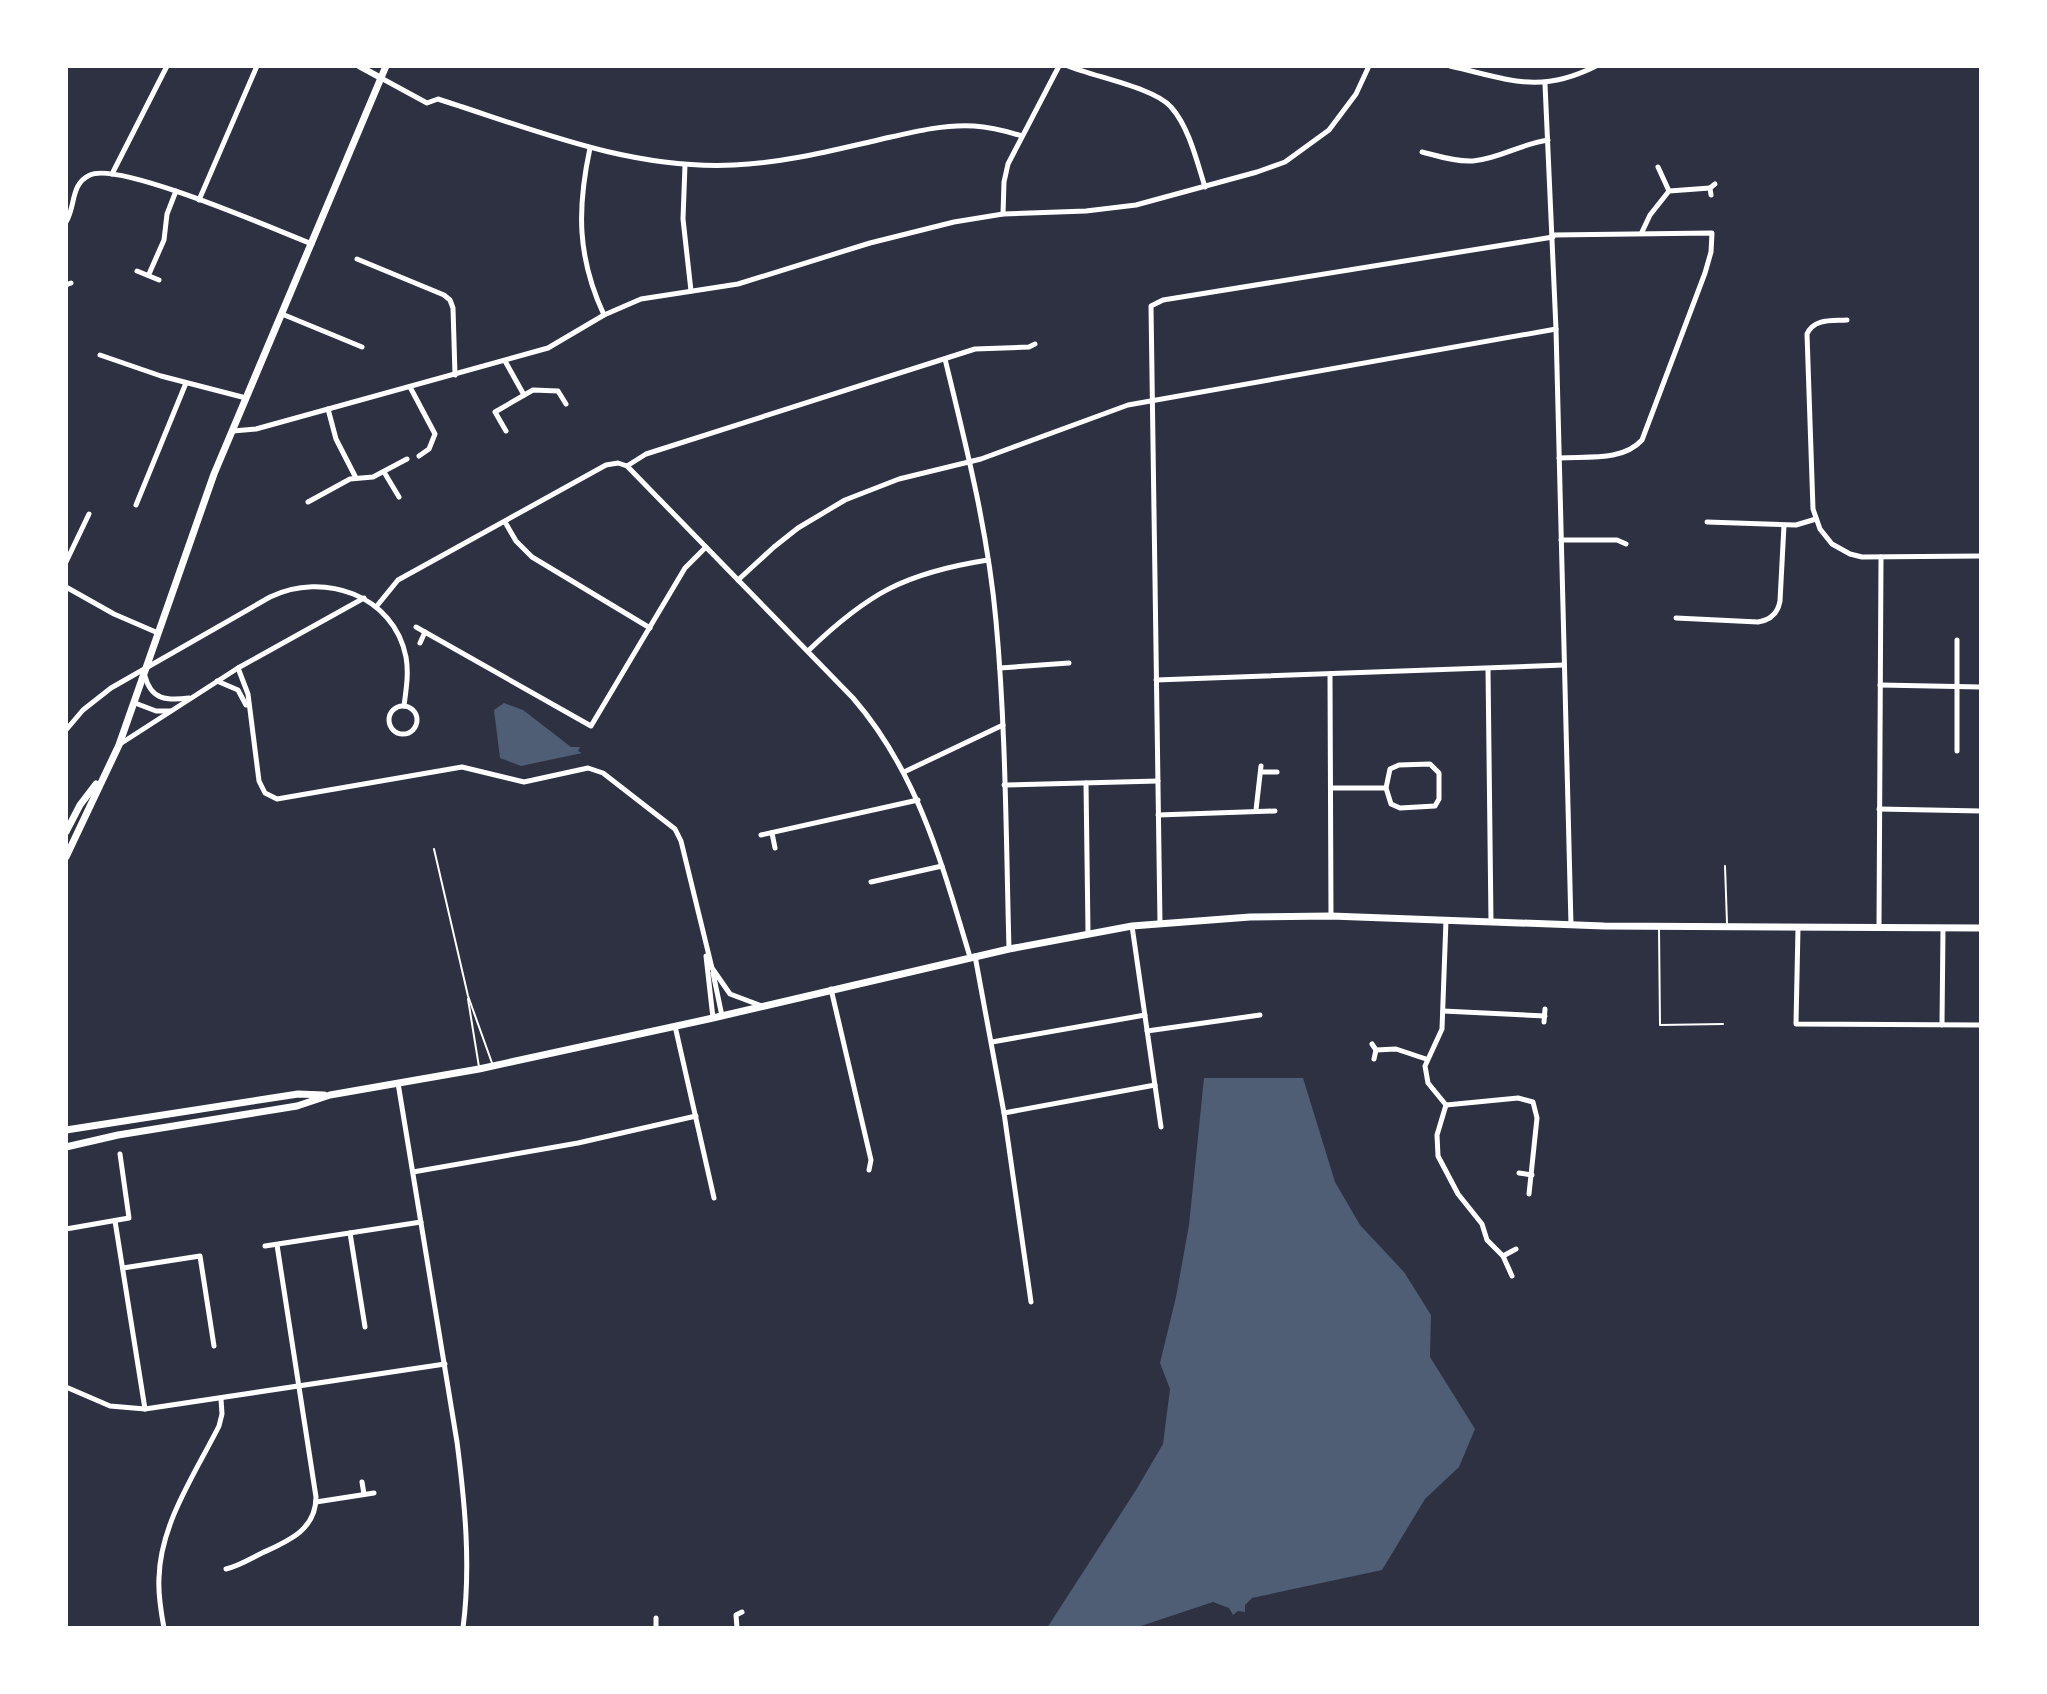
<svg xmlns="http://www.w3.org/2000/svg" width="2047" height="1694" viewBox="0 0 2047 1694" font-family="'Work Sans',sans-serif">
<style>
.water{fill:#4f5d75}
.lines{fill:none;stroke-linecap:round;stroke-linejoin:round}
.service{stroke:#fff;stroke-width:2}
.minor{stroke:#fff;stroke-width:5}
.tertiary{stroke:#fff;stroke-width:6}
.primary{stroke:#fff;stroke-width:7}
</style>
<rect width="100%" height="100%" fill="#2d3142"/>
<g class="water">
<path d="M504,703l19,7 48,37h9l-2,4 4,2 -61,13 -21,-8 -6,-48z"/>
<path d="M1204,1078h99l32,104 25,43 44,47 27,43 -1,42 45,72 -16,38 -34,32 -43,71 -130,28 -7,7v7l-7,-1 -5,4 -4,-7 -16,-6 -78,26h-88l89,-138 27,-46 7,-55 -10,-26 16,-66 13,-72z"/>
</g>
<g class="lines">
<g class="service">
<path d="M434,849l34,147 24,67"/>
<path d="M1725,866l2,57"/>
<path d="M1659,928l1,97 63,-1"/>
<path d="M468,999l11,68"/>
</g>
<g class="minor">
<path d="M1068,66c27,11 87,22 103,41 18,20 26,55 34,80"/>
<path d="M1450,66c58,13 89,29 146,0"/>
<path d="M381,78l46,25 11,-4c97,31 192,71 296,66 49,-2 96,-14 144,-25 31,-7 64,-16 96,-14 17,1 32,5 48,10"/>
<path d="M1545,84l11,245 15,596"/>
<path d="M590,148c-13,61 -13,109 14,167"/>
<path d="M1422,152c16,4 34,10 51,9 26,-2 47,-17 75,-21"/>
<path d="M685,165l-2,54 8,72"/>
<path d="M1658,167l11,24"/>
<path d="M112,174l55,-108"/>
<path d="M1711,195l-1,-7 5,-4"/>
<path d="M199,200l58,-134"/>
<path d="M1003,214l1,-32 4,-18 51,-98"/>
<path d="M66,222c10,-16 4,-38 24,-47 29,-14 186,55 222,69"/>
<path d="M1642,232l8,-17 19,-24 41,-3"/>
<path d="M1553,235l159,-2 -1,19 -6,21 -63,167c-20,22 -56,16 -83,18"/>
<path d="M357,259l87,36 6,5 3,8 2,67"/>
<path d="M137,271l22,9"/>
<path d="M149,274l15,-34 3,-26 9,-23"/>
<path d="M66,285l5,-2"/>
<path d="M282,314l80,33"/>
<path d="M1847,320c-15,1 -33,-2 -40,14l6,175 7,20 12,15 18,10 12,3 119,-1"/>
<path d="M100,355l61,21 85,22"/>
<path d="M945,359c21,86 43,173 51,262 10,109 10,219 13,328"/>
<path d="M505,361l19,34"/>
<path d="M410,387l25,47 -6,15 -10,7"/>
<path d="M328,409l8,30 20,39"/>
<path d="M233,431l23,-2 292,-81 56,-33 37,-16 97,-15 132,-41 84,-21 49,-8 83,-3 50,-6 121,-33 28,-10 44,-32 27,-36 13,-28"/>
<path d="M506,431l-11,-19 38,-22 25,1 8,13"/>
<path d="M627,466l226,232c65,75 89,166 117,259"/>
<path d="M384,472l15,25"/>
<path d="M308,502l42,-23 23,-2 34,-18"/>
<path d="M136,505l50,-122"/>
<path d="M505,522l11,19 16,16 118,71"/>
<path d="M1707,522l89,3 20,-6"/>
<path d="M1561,540h56l9,4"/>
<path d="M66,562l23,-48"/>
<path d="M738,580l36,-33 24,-19 47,-28 54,-21 82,-20 147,-54 428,-76"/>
<path d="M66,587l48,27 44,19"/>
<path d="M376,607l22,-27 208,-115 12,-2 9,3 19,-12 329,-105 54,-2 6,-3"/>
<path d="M1676,618l82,4c13,-2 20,-9 22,-21l4,-76"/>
<path d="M416,627l175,99 94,-158 21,-21"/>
<path d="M420,643l5,-11"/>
<path d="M808,651c60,-58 97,-78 180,-91"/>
<path d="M238,668l10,26 11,87 6,12 12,6 185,-32 62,15 64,-14 15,5 72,56 6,12 31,127 18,26 32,12"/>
<path d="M1000,668l69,-5"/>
<path d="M1488,669l3,253"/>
<path d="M1330,674l1,242"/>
<path d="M145,676c6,24 22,25 44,22"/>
<path d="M1156,680l408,-15"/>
<path d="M217,681l21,9 8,15"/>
<path d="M1880,685l101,2"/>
<path d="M135,703l21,8h14"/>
<circle cx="403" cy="720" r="14"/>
<path d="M66,730l17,-20 28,-22 159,-91c53,-26 124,-2 136,60 3,17 0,33 -2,49"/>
<path d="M120,744l118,-76 126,-70"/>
<path d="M1957,751v-111"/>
<path d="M1430,764l9,9v26l-4,7 -35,2 -9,-4 -5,-16 4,-19 9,-4z"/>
<path d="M904,772l99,-47"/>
<path d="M1261,772h16"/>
<path d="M1086,783l2,149"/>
<path d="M1004,785l154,-4"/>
<path d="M1331,788h55"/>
<path d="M1879,809l102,2"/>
<path d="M1256,810l5,-44"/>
<path d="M1158,815l117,-4"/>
<path d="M772,833l3,15"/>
<path d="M761,835l157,-35"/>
<path d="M871,882l71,-16"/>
<path d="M1446,920l-4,109 -17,37 3,17 18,22 -9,30 1,21 20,38 24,30 5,16 16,16 9,20"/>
<path d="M1160,923l-9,-617 12,-6 390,-63"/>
<path d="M1132,926l29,201"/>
<path d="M1798,928l-2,96 185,1"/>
<path d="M1879,928l2,-371"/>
<path d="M706,956l7,62"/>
<path d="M975,956l29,157 27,189"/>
<path d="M713,973l9,43"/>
<path d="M831,989l40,171 -2,10"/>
<path d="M1443,1011l102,5"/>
<path d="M1544,1022l1,-13"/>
<path d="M1942,1025l1,-96"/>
<path d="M675,1026l39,172"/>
<path d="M1147,1031l113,-16"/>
<path d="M992,1042l153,-27"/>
<path d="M1372,1044l4,6 -2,9"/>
<path d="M1376,1050l20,-1 30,10"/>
<path d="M398,1083l59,359c8,62 14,124 6,186"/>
<path d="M1446,1105l72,-7 15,4 4,16 -8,76"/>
<path d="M1004,1113l151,-28"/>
<path d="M413,1172l165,-29 118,-27"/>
<path d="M1519,1173l13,2"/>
<path d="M115,1221l30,188"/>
<path d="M66,1229l63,-11 -9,-64"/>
<path d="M350,1233l15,94"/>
<path d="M265,1246l156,-24"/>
<path d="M1503,1256l13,-7"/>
<path d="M123,1268l77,-12 14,90"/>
<path d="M66,1387l44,19 35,3 300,-45"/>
<path d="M362,1482l2,12"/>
<path d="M316,1502l58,-9"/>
<path d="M226,1569c13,-3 24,-10 36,-16 26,-12 54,-23 54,-56l-39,-252"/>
<path d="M656,1618v10"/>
<path d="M164,1628c-3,-16 -6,-34 -5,-50 1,-54 37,-106 60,-152l3,-12 -1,-15"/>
<path d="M737,1628l-1,-13 6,-3"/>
</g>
<path class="tertiary" d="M359,66l22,12"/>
<g class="primary">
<path d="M66,832l14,-27 16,-21"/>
<path d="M66,857l53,-112 95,-271 172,-408"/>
<path d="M66,1130l232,-36 26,1"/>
<path d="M66,1147l52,-12 179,-29 33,-11 149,-26 234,-51 296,-69 123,-23 118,-9 81,-1 273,10 377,2"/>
</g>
</g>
<rect width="2047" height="1694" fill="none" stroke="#ffffff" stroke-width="136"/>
</svg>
